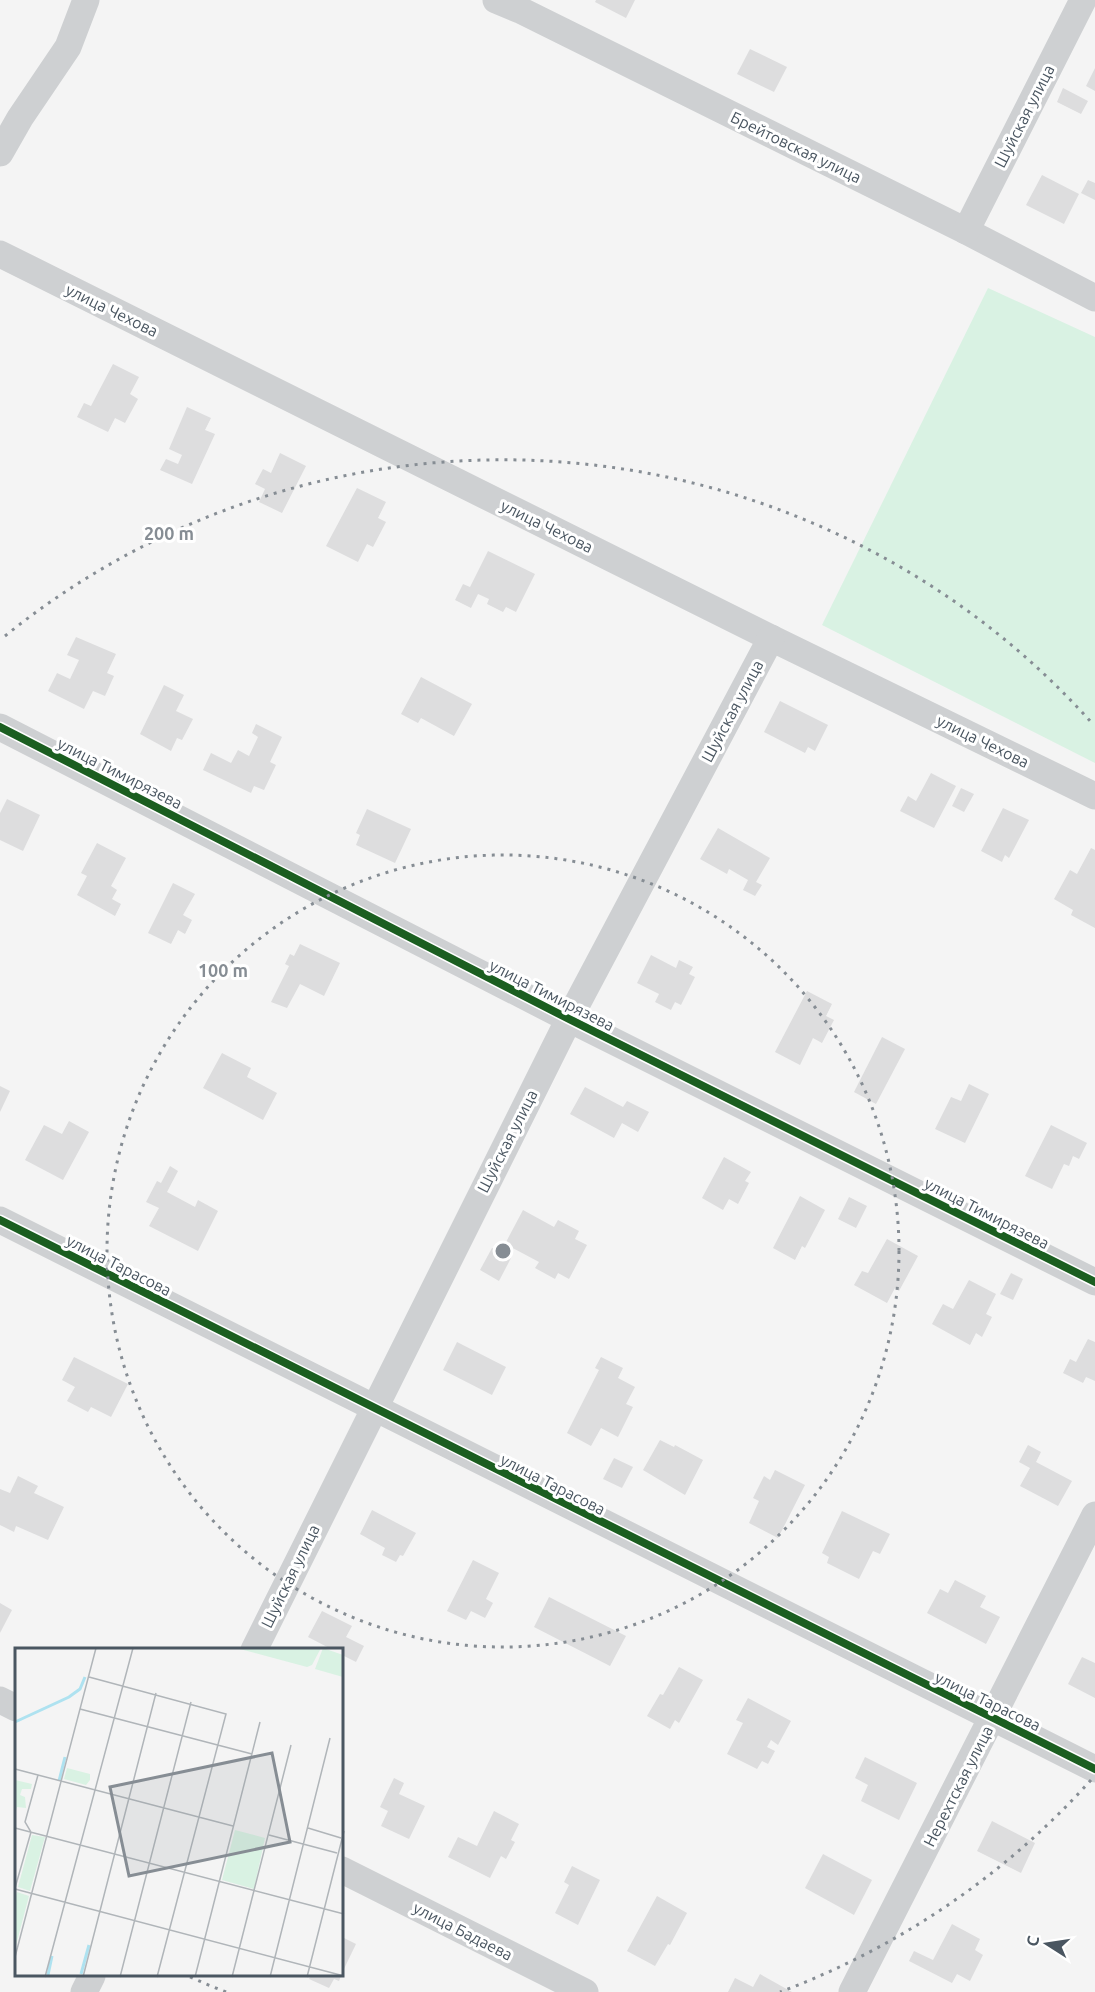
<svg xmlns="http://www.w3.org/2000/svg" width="1095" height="1992" viewBox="0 0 1095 1992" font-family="Ubuntu,sans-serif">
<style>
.green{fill:#d9f2e3}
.building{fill:#ddddde}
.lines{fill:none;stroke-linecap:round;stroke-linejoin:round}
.minor{stroke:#ced0d2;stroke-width:27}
.cycleway-casing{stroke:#fff;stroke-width:11}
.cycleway{stroke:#1b5e20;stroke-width:8}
.ring{fill:none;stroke:#868d94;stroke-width:3;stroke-dasharray:3 6}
.labels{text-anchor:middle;stroke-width:6;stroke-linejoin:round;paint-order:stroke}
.street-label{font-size:16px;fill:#4a5661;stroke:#fff}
.inset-river{fill:none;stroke:#aee2f0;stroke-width:3}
.inset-road{fill:none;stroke:#b0b5b9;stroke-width:1.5}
.view{fill:#868d94;fill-opacity:0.15;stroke:#868d94;stroke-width:3}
.inset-edge{fill:none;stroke:#4a5661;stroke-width:3}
.centre{fill:#868d94;stroke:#fff;stroke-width:3}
.ring-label{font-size:18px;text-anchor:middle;font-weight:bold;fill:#868d94;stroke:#fff;stroke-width:6;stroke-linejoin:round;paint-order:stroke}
</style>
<rect width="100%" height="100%" fill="#f4f4f4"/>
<path class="green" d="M988,288l107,49v426l-273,-138z"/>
<g class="building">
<path d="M596,0h39l-9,18 -31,-16z"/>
<path d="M750,49l37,18 -13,25 -37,-18z"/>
<path d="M1095,68v23l-9,-5z"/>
<path d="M1063,88l25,13 -7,13 -24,-12z"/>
<path d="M1042,175l37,19 -15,30 -38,-19z"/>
<path d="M1088,180l7,3v17l-14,-7z"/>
<path d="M113,364l26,13 -9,17 8,5 -13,24 -10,-5 -7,14 -31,-15 7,-14 7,3z"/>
<path d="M187,407l24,11 -6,12 10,4 -23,50 -32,-14 6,-11 12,5 4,-9 -13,-6z"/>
<path d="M280,453l26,13 -24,47 -23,-11 6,-13 -10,-5 8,-15 8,4z"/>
<path d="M357,488l29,14 -8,16 8,4 -13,25 -6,-3 -9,18 -32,-16z"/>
<path d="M488,551l47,23 -19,38 -10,-5 -3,5 -16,-8 2,-5 -11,-5 -7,14 -16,-8 8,-16 7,3z"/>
<path d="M76,637l40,17 -9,19 7,3 -9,20 -12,-5 -9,18 -36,-18 9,-18 13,6 9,-19 -12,-5z"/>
<path d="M421,677l51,27 -18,32 -33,-18 -3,5 -17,-9z"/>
<path d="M164,685l20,10 -8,16 17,8 -11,21 -5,-2 -6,13 -31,-17z"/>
<path d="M780,701l48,24 -13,26 -7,-4 -3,6 -41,-21z"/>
<path d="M256,724l26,13 -12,25 6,3 -12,25 -10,-4 -3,7 -48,-23 8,-17 20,10 7,-13 11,6 9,-19 -6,-4z"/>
<path d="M931,773l25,13 -22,42 -34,-17 8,-15 8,5z"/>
<path d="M961,788l13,6 -10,18 -12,-6z"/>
<path d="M7,799l33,16 -17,36 -23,-11v-27z"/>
<path d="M1003,808l26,12 -20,38 -4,-3 -3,7 -21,-11z"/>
<path d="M367,809l44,20 -16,34 -39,-18 4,-10 -4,-2z"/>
<path d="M718,828l52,30 -14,24 6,3 -7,11 -12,-6 5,-10 -19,-11 -2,5 -27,-15z"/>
<path d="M97,843l29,15 -15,28 6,4 -5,9 9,5 -6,12 -38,-21 10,-19 -6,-3z"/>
<path d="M1091,848l4,2v78l-24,-13 2,-5 -19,-11 16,-29 7,4z"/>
<path d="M173,883l22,11 -12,21 9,5 -7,14 -7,-4 -7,14 -23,-11z"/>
<path d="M300,944l40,19 -16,33 -24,-12 -13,24 -16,-6 18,-36 -4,-2 5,-10 4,2z"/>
<path d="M651,955l25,13 3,-8 14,7 -4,7 6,3 -14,28 -6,-3 -4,8 -16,-8 4,-8 -22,-11z"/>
<path d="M807,991l25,13 -6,12 8,4 -12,23 -9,-5 -13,27 -25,-13z"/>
<path d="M882,1037l23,12 -29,55 -22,-12z"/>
<path d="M222,1053l29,15 -4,9 30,16 -14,27 -60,-32z"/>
<path d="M969,1084l20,10 -24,49 -30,-14 16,-32 10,4z"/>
<path d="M0,1086l10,5 -10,21z"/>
<path d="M585,1087l38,20 4,-6 22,11 -11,20 -16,-9 -8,15 -44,-24z"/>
<path d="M69,1121l20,11 -26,48 -38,-20 19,-35 18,9z"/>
<path d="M1051,1125l36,18 -8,16 -6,-3 -4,10 -5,-2 -12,25 -27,-13z"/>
<path d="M724,1157l27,15 -6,9 4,2 -11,21 -9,-5 -6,11 -21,-12z"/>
<path d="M170,1166l8,5 -11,21 28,15 3,-7 20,11 -20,40 -49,-25 10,-18 -13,-6 11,-21 4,2z"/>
<path d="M800,1196l25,14 -20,38 -3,-2 -7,14 -22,-12z"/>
<path d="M849,1197l18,9 -11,22 -18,-9z"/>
<path d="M523,1210l31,17 4,-7 21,11 -4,8 12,6 -18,34 -11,-6 -3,6 -20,-11 4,-6 -34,-18z"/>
<path d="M887,1239l31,17 -19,35 -4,-3 -8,15 -33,-18 8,-14 6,2z"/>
<path d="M492,1248l19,10 -12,23 -19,-11z"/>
<path d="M1011,1273l12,6 -10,21 -13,-6z"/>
<path d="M969,1280l27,14 -10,20 6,3 -10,20 -6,-4 -6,12 -38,-21 11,-20 10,5z"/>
<path d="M1088,1339l7,3v39l-9,-4 -3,6 -20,-10 7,-14 6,3z"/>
<path d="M457,1342l49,25 -14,28 -49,-25z"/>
<path d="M74,1357l54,27 -17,33 -20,-10 -3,5 -21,-11 8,-14 -13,-7z"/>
<path d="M601,1357l22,11 -5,10 17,9 -9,17 7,3 -15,30 -17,-9 -10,18 -24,-13 32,-63 -4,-2z"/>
<path d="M660,1440l14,7 1,-2 28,15 -18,35 -42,-25z"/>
<path d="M1028,1445l13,7 -5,10 36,19 -14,25 -38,-20 10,-18 -11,-6z"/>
<path d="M614,1458l19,9 -11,21 -19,-9z"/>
<path d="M775,1470l30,15 -27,53 -29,-15 10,-22 -6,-3 11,-22 6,4z"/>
<path d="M18,1476l20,10 -4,7 30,14 -16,33 -32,-14 -2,6 -14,-7v-36l10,4z"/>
<path d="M372,1510l44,23 -13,23 -3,-1 -4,7 -14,-7 3,-7 -25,-14z"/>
<path d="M842,1511l48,23 -10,20 -7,-3 -14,28 -32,-16 2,-6 -7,-4z"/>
<path d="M473,1560l26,13 -13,26 7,4 -8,15 -14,-7 -5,9 -19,-9z"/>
<path d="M955,1580l31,16 -6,11 20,10 -14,27 -59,-31 13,-24 8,4z"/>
<path d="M549,1597l77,39 -16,30 -76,-39z"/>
<path d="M0,1603l12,7 -12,23z"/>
<path d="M322,1611l30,15 -6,11 18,9 -8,16 -14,-7v-5h-9l-25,-13z"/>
<path d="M1082,1657l13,6v35l-27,-14z"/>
<path d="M679,1667l24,13 -24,43 -4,-3 -5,9 -23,-13 13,-22 3,1z"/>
<path d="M748,1698l43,23 -13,24 -7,-5 -4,7 8,4 -7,13 -6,-3 -5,8 -30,-15 16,-31 -7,-3z"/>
<path d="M865,1757l52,26 -18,37 -38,-19 7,-16 -13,-7z"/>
<path d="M394,1778l10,5 -5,11 26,12 -16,33 -28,-13 7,-15 -8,-4z"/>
<path d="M494,1811l25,13 -8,16 4,2 -9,17 -5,-3 -11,22 -42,-21 10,-20 19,9z"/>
<path d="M992,1821l43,22 -14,30 -44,-22z"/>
<path d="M823,1854l49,26 -18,35 -49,-27z"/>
<path d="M572,1866l28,14 -22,45 -23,-12 14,-28 -5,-3z"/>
<path d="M657,1896l30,17 -17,32 -2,-1 -13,22 -28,-15z"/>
<path d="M952,1924l28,15 -5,11 8,5 -13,26 -13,-7 -5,9 -43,-22 5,-10 19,9z"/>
<path d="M342,1937l14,7 -14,29z"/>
<path d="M760,1974l32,18h-64l7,-14 18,9z"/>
<path d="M311,1976h30l-2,5 -5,-2 -5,9 -20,-9z"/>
</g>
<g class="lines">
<g class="minor">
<path d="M496,0l24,10 446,221 129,67"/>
<path d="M0,153l20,-35 48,-71 18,-47"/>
<path d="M966,231l117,-231"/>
<path d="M0,254l771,384 324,158"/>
<path d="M0,727l569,292 526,263"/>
<path d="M0,1220l1095,549"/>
<path d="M254,1650l315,-631 202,-381"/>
<path d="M0,1700l16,8"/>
<path d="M342,1870l243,122"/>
<path d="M84,1992l8,-16"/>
<path d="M852,1992l243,-477"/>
</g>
<defs>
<g id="cycleway">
<path d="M0,727l569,292 526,263"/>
<path d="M0,1220l1095,549"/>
</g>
</defs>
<use href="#cycleway" class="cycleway-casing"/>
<use href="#cycleway" class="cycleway"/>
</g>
<g class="ring">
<circle cx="503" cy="1251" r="396"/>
<path d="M1091 1780A791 791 0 0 1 780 1992M226 1992A791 791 0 0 1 188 1976M5 636A791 791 0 0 1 1091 722"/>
</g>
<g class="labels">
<g class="street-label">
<text transform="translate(1024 116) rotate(-63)" y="6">Шуйская улица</text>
<text transform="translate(796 147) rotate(26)" y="6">Брейтовская улица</text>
<text transform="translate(112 310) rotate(26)" y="6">улица Чехова</text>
<text transform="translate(547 526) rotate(26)" y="6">улица Чехова</text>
<text transform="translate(732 711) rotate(-62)" y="6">Шуйская улица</text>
<text transform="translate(983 741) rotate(26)" y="6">улица Чехова</text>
<text transform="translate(120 773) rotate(27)" y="6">улица Тимирязева</text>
<text transform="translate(552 995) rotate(27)" y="6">улица Тимирязева</text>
<text transform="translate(507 1141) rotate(-63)" y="6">Шуйская улица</text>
<text transform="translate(987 1213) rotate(27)" y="6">улица Тимирязева</text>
<text transform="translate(119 1265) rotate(27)" y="6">улица Тарасова</text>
<text transform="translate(553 1484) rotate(27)" y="6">улица Тарасова</text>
<text transform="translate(290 1576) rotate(-64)" y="6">Шуйская улица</text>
<text transform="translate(988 1701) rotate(26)" y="6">улица Тарасова</text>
<text transform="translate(958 1786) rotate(-63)" y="6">Нерехтская улица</text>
<text transform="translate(463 1931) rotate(27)" y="6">улица Бадаева</text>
</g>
</g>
<g transform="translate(15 1648)">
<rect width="328" height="328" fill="#f4f4f4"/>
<path d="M221,0h85l-9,17 -5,2zM308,0l20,7v22l-28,-8zM52,120l23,6v6l-4,5 -22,-6zM0,132l17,4 -1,5h-9l-2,6 5,2 1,11 -9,-1 -2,6zM220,182l30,8 -11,51 -32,-9zM17,187l13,2 -15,54 -12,-4zM2,244l12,4 -14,53v-50z" fill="#d9f2e3"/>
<path class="inset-river" d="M0,74l54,-25 11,-8 5,-12M44,133l6,-24M66,326l8,-29M33,327l4,-19"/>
<path class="inset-road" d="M74,29l137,37 -69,263M65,61l172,45M0,121l218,57M0,180l329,86M293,180l33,10M254,187l68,18M0,240l16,-56 -6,-10 13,-47M0,241l329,87M0,309l81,-309M30,329l88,-329M68,329l73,-284M105,329l71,-275M180,329l65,-255M217,329l59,-232M255,329l60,-239M292,329l37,-146"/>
<path class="view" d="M257,105l18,89 -161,34 -19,-89z"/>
<rect width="328" height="328" class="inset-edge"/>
</g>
<circle cx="503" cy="1251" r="9" class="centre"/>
<g class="ring-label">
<text x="169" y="540">200 m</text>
<text x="223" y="977">100 m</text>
</g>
<g transform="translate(1047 1944) rotate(282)" stroke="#ffffff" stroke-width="4.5" paint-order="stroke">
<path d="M0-4.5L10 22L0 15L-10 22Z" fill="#4a5661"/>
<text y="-9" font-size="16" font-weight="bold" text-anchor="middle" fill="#4a5661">С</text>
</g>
</svg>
